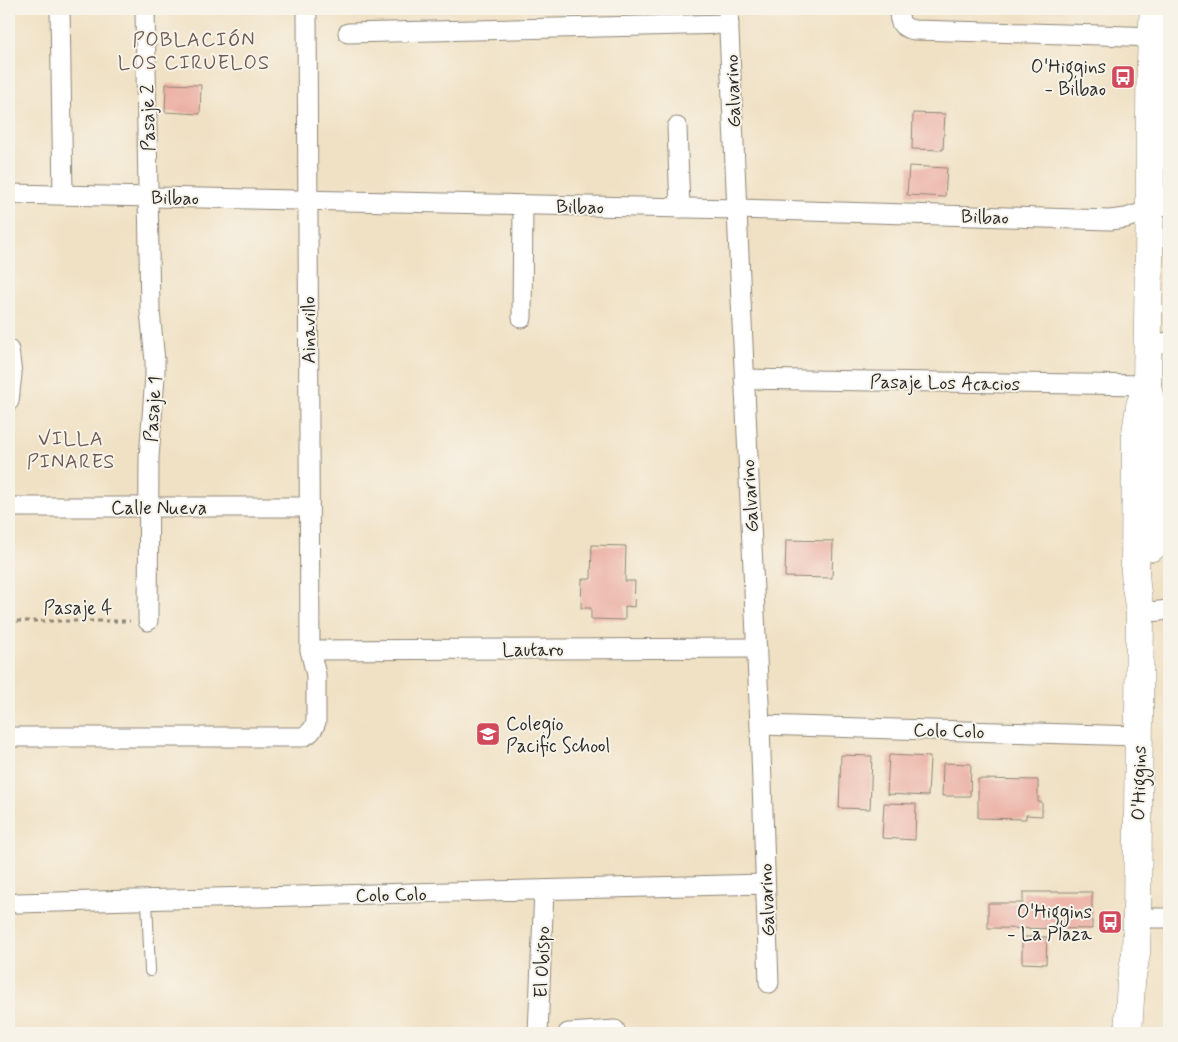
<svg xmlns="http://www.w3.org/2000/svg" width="1178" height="1042" viewBox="0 0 1178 1042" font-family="Mynerve,sans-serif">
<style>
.building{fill:#ecb1a6}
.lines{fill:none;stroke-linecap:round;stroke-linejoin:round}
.lane-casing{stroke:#8e8678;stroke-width:12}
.street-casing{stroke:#8e8678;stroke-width:21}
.secondary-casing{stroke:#8e8678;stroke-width:29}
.path{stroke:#8e8678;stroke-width:3;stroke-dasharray:4 4;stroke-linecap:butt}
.lane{stroke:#fff;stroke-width:10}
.street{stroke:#fff;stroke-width:19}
.secondary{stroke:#fff;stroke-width:28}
.labels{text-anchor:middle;stroke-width:4;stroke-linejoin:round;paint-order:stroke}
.poi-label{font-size:19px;fill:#2b2b2b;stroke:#f7f3e8;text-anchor:end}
.street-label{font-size:19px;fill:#2b2b2b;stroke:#f7f3e8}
.neighbourhood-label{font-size:20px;letter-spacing:1px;fill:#6f5a56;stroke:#f7f3e8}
</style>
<rect width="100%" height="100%" fill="#f7f3e8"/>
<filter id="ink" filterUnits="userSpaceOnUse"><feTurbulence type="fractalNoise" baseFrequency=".02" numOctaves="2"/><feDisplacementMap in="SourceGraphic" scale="10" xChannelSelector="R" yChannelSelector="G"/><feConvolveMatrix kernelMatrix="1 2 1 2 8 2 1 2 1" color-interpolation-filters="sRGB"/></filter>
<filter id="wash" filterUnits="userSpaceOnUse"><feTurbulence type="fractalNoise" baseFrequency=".0096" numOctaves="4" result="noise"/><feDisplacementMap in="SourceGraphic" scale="20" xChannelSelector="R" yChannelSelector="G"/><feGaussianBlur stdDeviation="1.12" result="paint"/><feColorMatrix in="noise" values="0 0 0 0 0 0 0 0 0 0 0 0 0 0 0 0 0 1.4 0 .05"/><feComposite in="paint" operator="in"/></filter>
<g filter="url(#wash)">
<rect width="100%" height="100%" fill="#f0e1c4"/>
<g id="blocks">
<g class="building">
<path d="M166,84l35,1 -1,29 -35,-2z"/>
<path d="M913,113l32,1 -2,36 -31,-1z"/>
<path d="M909,166l38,2 -2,29 -38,-2z"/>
<path d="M786,540l47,1 -1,37 -47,-1z"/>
<path d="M592,545l34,1 -1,35h10l-1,26 -9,-1v14l-34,-1v-11h-10l1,-29h9z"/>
<path d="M841,755l31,1 -2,53 -31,-1z"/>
<path d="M889,755l41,2 -2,39 -41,-2z"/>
<path d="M943,763l28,1 -1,32h-28z"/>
<path d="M978,779l60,1v22h4v14l-16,-1v4l-48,-1z"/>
<path d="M884,803l32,1 -1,36 -33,-2z"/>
<path d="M1023,892h69v37l-104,-1v-25h35z"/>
<path d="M1022,937h25l-1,27 -24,-1z"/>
</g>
</g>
</g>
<g filter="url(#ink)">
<use href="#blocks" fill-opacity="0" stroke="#8e8678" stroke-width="1"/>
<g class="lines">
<defs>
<g id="lane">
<path d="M1151,102l18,5"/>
<path d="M1152,170l17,-12"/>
<path d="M147,900l3,71"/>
</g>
<g id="street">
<path d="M60,9l3,186"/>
<path d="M145,9l5,302 5,50v15l-6,82 -1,163"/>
<path d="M728,9l32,716 9,258"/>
<path d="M899,9c0,13 1,18 15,21l187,5 51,2"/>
<path d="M348,33l381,-9"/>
<path d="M677,127l3,81"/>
<path d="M9,194l728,15 373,11 16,-2 43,-14"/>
<path d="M522,318l1,-113"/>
<path d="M1148,345l21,-3"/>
<path d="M9,350l3,24 -3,27"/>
<path d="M744,379l403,6"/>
<path d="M9,507h300"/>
<path d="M1140,613l29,-3"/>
<path d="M310,650l447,-2"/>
<path d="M760,725l378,11"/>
<path d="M9,737h293c8,-3 11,-7 14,-15v-47l-6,-25 -3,-641"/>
<path d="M17,903l748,-19"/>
<path d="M1137,918h32"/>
<path d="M538,1033l6,-143"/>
<path d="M568,1033l47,-3"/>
</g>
<g id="secondary">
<path d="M1152,547c4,-54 8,-109 -5,-162 1,-64 2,-127 3,-190 0,-62 -1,-124 4,-186"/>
<path d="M1128,1033l3,-51 5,-29 1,-35 3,-305 -4,-27 -1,-15 1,-138 4,-27 7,-21"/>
</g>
</defs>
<use href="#lane" class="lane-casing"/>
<use href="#street" class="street-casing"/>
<use href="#secondary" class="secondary-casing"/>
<path class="path" d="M9,621h121"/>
<use href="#lane" class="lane"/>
<use href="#street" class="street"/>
<use href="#secondary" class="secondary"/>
</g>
</g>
<defs>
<symbol id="bus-square" viewBox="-11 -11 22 22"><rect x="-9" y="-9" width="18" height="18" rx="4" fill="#d1495b" stroke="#f7f3e8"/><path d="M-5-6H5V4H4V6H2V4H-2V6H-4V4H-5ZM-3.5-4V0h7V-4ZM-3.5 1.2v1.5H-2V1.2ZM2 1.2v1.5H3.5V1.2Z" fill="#fff"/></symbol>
<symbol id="school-square" viewBox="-11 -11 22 22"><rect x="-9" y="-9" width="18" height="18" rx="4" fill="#d1495b" stroke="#f7f3e8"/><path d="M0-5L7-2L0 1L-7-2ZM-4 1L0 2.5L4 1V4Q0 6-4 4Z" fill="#fff"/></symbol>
</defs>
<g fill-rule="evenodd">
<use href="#bus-square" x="1109" y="63" width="28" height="28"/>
<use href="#school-square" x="474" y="720" width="28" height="28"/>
<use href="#bus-square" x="1096" y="908" width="28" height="28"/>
</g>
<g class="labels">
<g class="poi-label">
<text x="1106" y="73">O'Higgins<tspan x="1106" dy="22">- Bilbao</tspan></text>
<text x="506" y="730" text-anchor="start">Colegio<tspan x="506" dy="22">Pacific School</tspan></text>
<text x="1092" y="918">O'Higgins<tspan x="1092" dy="22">- La Plaza</tspan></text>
</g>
<g class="street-label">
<text transform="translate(732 91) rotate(-92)" y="7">Galvarino</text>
<text transform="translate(147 118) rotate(-91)" y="7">Pasaje 2</text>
<text transform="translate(175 197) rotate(1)" y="7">Bilbao</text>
<text transform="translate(580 206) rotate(1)" y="7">Bilbao</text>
<text transform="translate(985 216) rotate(2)" y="7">Bilbao</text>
<text transform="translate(308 330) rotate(-90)" y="7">Ainavillo</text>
<text transform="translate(945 382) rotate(1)" y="7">Pasaje Los Acacios</text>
<text transform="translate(152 409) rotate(-86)" y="7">Pasaje 1</text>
<text transform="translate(749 496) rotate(-93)" y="7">Galvarino</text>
<text x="159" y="514">Calle Nueva</text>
<text x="78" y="614">Pasaje 4</text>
<text x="533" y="656">Lautaro</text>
<text transform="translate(949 730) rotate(2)" y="7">Colo Colo</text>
<text transform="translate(1138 783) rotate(-89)" y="7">O'Higgins</text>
<text transform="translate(391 894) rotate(-1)" y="7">Colo Colo</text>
<text transform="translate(766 900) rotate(-92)" y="7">Galvarino</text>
<text transform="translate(541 962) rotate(-88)" y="7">El Obispo</text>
</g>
<g class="neighbourhood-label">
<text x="194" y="46">POBLACIÓN<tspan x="194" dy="23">LOS CIRUELOS</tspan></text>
<text x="71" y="445">VILLA<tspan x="71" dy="23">PINARES</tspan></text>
</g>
</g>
<rect width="1178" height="1042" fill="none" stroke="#f7f3e8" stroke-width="30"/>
</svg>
